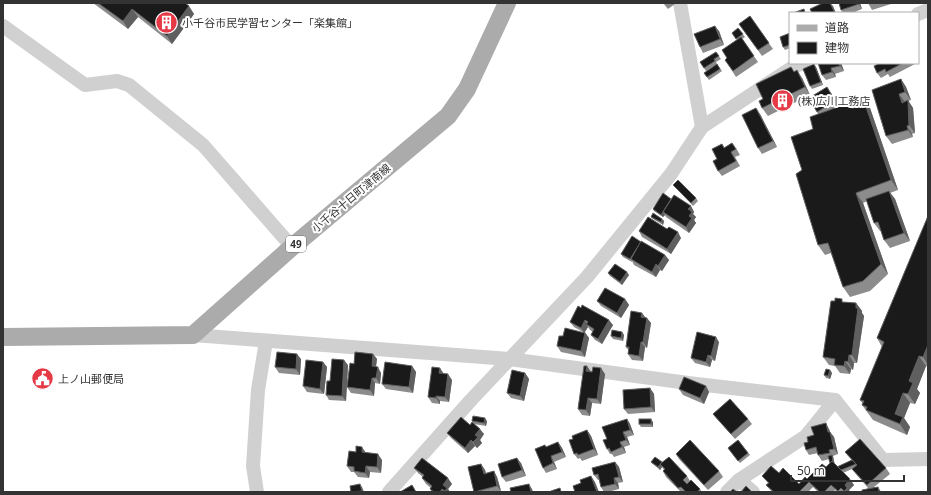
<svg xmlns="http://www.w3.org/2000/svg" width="931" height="495" viewBox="0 0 931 495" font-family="'Open Sans','Noto Sans JP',sans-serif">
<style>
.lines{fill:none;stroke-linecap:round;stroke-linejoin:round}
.minor{stroke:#d0d0d0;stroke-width:14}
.major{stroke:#ababab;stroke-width:18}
.wall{fill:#8c8c8c}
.shaded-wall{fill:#5f5f5f}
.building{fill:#1a1a1a;stroke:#5f5f5f}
.labels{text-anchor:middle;stroke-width:4;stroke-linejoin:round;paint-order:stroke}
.shield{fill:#fff;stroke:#707070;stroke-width:1}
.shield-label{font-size:10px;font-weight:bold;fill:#333}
.poi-label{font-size:11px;fill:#333;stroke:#fff;text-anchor:start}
.street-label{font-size:11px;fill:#333;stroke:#fff}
</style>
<rect width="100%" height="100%" fill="#fff"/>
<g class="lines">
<g class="minor">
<path d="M680,3l22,124"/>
<path d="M918,14l10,-4"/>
<path d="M3,26l82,59 32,-4 12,4 74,60 89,102"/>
<path d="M193,335l316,24 179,24 147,17 48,60 45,-1"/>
<path d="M739,480l14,12"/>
<path d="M257,492l-4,-26 5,-76 8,-49"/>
<path d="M389,492l82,-92 116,-123 84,-103 31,-47 91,-60 10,-4"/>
<path d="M727,492l12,-12 67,-44 29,-36"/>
</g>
<path class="major" d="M3,337l190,-2 99,-88 156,-131 19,-27 40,-86"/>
</g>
<g class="wall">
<path d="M93,3h92l9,11 -22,30 -34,-27 -10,12z"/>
<path d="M663,3h11l1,1 -7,5z"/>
<path d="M839,3h21l2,6 -10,4h-9l-2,-3z"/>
<path d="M868,3h23v1l-19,6z"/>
<path d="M750,16l23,33 -11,7 -23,-32z"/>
<path d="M738,28l7,9 -3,2 16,23 -22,15 -11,-17 2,-2 10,-18 -5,-7z"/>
<path d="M719,31l5,14 -21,8 -3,-6z"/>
<path d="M790,33v15l-5,2 -2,-3z"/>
<path d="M716,52l5,7 -5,3 1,2 -11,7 -6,-9z"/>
<path d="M818,63h23l3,8 -9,3 1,3 -10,3 -4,-5z"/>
<path d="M880,63h35v1l-25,13 -2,-3 -7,4 -4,-5z"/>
<path d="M717,64l5,7 -13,9 -5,-7z"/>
<path d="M791,67l3,5 8,6 8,17 -42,21 -6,-8 1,-9z"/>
<path d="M816,67l7,18 -11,4 -2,-3z"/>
<path d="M901,79l5,8 5,13 -3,1 5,7 2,25 -3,1 1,3 -21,7 -6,-8z"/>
<path d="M831,93l8,14 24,-9 7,10 28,82 -8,3 5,6 15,42 -20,7 -6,-8 -3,-9h-1l-6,-8 -7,-22 -4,2 25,71 -18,17 -20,6 -7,-10 -12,-34 -6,2 -7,-10 -16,-75 11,-41 5,-15 -1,-2z"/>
<path d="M760,114l17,33 -15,7 -4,-6z"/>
<path d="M724,148h12l4,7 -5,2 5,9 -18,10 -4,-5 -1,-12z"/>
<path d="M673,185l23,13 2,3 -5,5z"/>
<path d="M671,199l20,7 3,6 -1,2 3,3 -2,3 2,3 -7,10 -23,-16 -1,-2 -2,2 -9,-6 -1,-2z"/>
<path d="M928,216v151l-2,-1 -9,23 3,4 -5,11 -5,-1 -6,15 6,9 -3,8 -34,-15 -11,-15 1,-1 -3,-4 22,-53 -5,-9z"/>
<path d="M651,217l11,2 2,2 -1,4 -10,-6z"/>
<path d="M639,231l42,7 -10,16 -29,-17z"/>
<path d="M621,254l44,1 4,5 -7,11 -2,-1 -4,7 -22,-12 -2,-4v1l-9,-5z"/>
<path d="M608,273l21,2 -7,10 -12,-9z"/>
<path d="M625,299l4,6 -8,13 -20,-12 -4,-5z"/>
<path d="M844,302l12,1 6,8v2l2,3 -7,47h-3l-1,7 -2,-1 -1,5 -10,-1 -5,-7 -6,-1 -6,-8z"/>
<path d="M578,306l35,19 -11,19 -7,-4 -4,-5 2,-3 -3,-2 -2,-3 -3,5 4,6 -4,19 -24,-5 -4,-6 6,-10 20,-4 -9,-5 -4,-5z"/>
<path d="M646,318l5,5 -4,25 -2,-1 -2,14 -11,-1 -4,-6 1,-3 -3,-4z"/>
<path d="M622,332l2,3 -1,6 -10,-2 -2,-3z"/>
<path d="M719,342l-4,19 -3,-1 -2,7 -15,-4 -4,-5z"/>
<path d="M373,354l4,5 -1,8 5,6 -1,11 -5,-1 -1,13 -23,-3 -4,-6 7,-23z"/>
<path d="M301,359l-1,16 -21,-2 -4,-6z"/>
<path d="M323,362l4,5 -3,27 -17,-2 -4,-6z"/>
<path d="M348,365l-2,36 -17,-1 -3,-5 4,-14z"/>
<path d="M412,366l4,6 -3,21 -27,-4 -4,-5z"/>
<path d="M587,366l4,6 14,2 -4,30 -9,-1 -2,13 -8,-1 -4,-6z"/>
<path d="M830,370l2,3 -2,6 -4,-1 -2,-3z"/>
<path d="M443,373l9,7 -3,22 -9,-1v3l-8,-1 -4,-6z"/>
<path d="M525,373l4,6 -5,22 -13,-3 -4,-5z"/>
<path d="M706,386l3,6 -5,12 -21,-9 -4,-6z"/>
<path d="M650,388l4,6 1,18 -27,2 -4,-5z"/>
<path d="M713,414l35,5 4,5 -17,15 -18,-20z"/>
<path d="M627,419l3,5 4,11 -7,2 3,8 -6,2 2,6 -12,4 -2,-3h-2l-3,-5v-10z"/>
<path d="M472,421h15l-1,5 -12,-2z"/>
<path d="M653,422v5h-12l-2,-3z"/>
<path d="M470,425l14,9 -4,6 2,3 -5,5 -2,-2 -7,7 -17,-15 -4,-5z"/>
<path d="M829,429l1,3 4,5 4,17 -5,2 2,9 2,2 15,-7 -7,-8 41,16 4,6 -16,13h4l3,5h-19l6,-4 -12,-14 -4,-5 -9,4 11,12 -5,5 1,2h-13l-2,-2 -2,2h-15l-5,-5 -5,5h-36l-6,-7 2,-2 -6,-7 17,-3 20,11 27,-17 4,-4 -1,-4 -7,2 -4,-6v-2l-9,2 -3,-5 2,-8 6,-7z"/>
<path d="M587,430l4,6 7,19 -16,6 -2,-3 -2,1 -4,-5 -1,-15z"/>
<path d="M738,440l12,15 -10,8 -12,-15z"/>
<path d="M558,442l4,6 4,9 -12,5 3,7 -11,4 -3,-5 4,-21z"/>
<path d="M366,453l16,7 -1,13 -11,-1 -1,6 -11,-1 -4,-5h-3l-4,-6z"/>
<path d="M676,454l43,17 4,6 -15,13 -29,-31z"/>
<path d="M615,462l4,5 4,15 -5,1 1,6 -11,3h-4l-3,-5 -2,-7h-1l-4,-5z"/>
<path d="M651,462h11l25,14 3,5 10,8 2,3h-21l-15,-15 -3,-6 1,-1 -2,-3 -2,3 -7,-6z"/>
<path d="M521,463l5,13 -20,6 -4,-5z"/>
<path d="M481,464l4,6 1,3 8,-2 3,6 4,14 -3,1h-24l-6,-25z"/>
<path d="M414,468l38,16 -4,5 2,3h-18l-2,-3 1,-1 -5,-4 -4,-6 1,-1 -5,-4z"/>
</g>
<g class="shaded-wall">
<path d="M830,3l3,3 3,7h-1z"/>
<path d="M858,3h2l2,6 -3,-5z"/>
<path d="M189,6l5,8 -22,30 -5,-8z"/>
<path d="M132,9l6,8 -10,12 -5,-8z"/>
<path d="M715,26l4,5 5,14 -4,-6z"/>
<path d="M839,63h2l3,8 -4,-5z"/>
<path d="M814,64l2,3 7,18 -2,-3z"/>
<path d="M831,68l4,6 1,3 -4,-5z"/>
<path d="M797,70l5,8 8,17 -5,-8z"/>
<path d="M901,79l5,8 5,13 -6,-8z"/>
<path d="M827,87l4,6 8,14 -4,-6z"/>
<path d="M899,94l6,8 -3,1z"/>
<path d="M863,98l7,10 28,82 -7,-10z"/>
<path d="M908,100l5,8 2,25 -6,-8z"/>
<path d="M756,108l4,6 17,33 -4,-6z"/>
<path d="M907,126l5,8 1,3 -5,-7z"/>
<path d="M889,191l6,8 15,42 -6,-8z"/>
<path d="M856,193l7,10 25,71 -7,-10z"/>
<path d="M691,206l3,6 -1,2 3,3 -2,3 2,3 -7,10 -3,-6 3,-11 -1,-7z"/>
<path d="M663,212l2,3 -2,2 -2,-2z"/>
<path d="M662,219l2,2 -1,4 -2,-3z"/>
<path d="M678,232l3,6 -10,16 -4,-5z"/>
<path d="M665,255l4,5 -7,11 -4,-5z"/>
<path d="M656,264l4,6 -4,7 -4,-5z"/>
<path d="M627,272l2,3 -7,10 -2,-3z"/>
<path d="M625,299l4,6 -8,13 -4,-5z"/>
<path d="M856,303l6,8v2l2,3 -7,47 -5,-8z"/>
<path d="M642,313l4,5 -5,-1z"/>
<path d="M647,318l4,5 -4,25 -4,-6z"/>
<path d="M585,320l3,6 -2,-2 2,3 -4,6 -3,-5z"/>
<path d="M609,320l4,5 -11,19 -4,-5z"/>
<path d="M622,332l2,3 -1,6 -2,-3z"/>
<path d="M585,333l4,5 -4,19 -4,-6z"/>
<path d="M716,337l3,5 -4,19 -4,-5z"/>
<path d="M641,342l4,5 -2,14 -4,-5z"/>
<path d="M928,345v20l-5,-8z"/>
<path d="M297,354l4,5 -1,16 -4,-6z"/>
<path d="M373,354l4,5 -2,13 -3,-6z"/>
<path d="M708,355l4,5 -2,7 -4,-5z"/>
<path d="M849,355l5,8 -1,7 -5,-8z"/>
<path d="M919,356l7,10 -9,23 3,4 -5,11 -7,-10 1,-13z"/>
<path d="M344,360l4,5 -2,36 -4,-5z"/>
<path d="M845,361l6,8 -1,5 -6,-8z"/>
<path d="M323,362l4,5 -3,27 -4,-5z"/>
<path d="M412,366l4,6 -3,21 -4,-6z"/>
<path d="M587,366l4,6 -5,-1z"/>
<path d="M378,367l3,6 -1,11 -4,-6z"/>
<path d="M440,368l4,6 -5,-1z"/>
<path d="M601,368l4,6 -4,30 -4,-5z"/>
<path d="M830,370l2,3 -2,6 -2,-3z"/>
<path d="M525,373l4,6 -5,22 -4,-5z"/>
<path d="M448,374l4,6 -3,22 -4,-5z"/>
<path d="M372,378l3,5 -1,13 -4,-6z"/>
<path d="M706,386l3,6 -5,12 -4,-6z"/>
<path d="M650,388l4,6 1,18 -4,-5z"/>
<path d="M903,393l7,10 -6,15 6,9 -3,8 -7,-11 -5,-10z"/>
<path d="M436,396l4,5v3l-4,-6z"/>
<path d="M588,398l4,5 -2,13 -4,-6z"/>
<path d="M485,418l2,3 -1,5 -2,-3z"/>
<path d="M627,419l3,5 4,11 -4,-5z"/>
<path d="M651,419l2,3v5l-2,-3z"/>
<path d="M826,423l3,6 1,3 4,5 4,17 -4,-5 -6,-17z"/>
<path d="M480,429l4,5 -4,6 2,3 -5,5 -4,-6 2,-7z"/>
<path d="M587,430l4,6 7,19 -4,-6z"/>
<path d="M623,432l4,5 3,8 -4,-5z"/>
<path d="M471,440l4,6 -7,7 -3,-5z"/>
<path d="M558,442l4,6 4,9 -4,-5z"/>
<path d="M620,442l4,5 2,6 -4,-6z"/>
<path d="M362,447l4,6 -4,-1z"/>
<path d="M829,450l4,6 2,11 -2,-3 -1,-9z"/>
<path d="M378,454l4,6 -1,13 -4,-6z"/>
<path d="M551,456l3,6 3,7 -4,-6z"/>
<path d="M517,458l4,5 5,13 -4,-6z"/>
<path d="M615,462l4,5 4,15 -4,-5z"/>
<path d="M662,462l-2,2 2,3 -2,3 -2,-3z"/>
<path d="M481,464l4,6 2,9 -3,-5z"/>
<path d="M366,466l4,6 -1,6 -4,-5z"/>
<path d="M494,471l3,6 4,14 -4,-5z"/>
<path d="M591,476l4,6 4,10h-2z"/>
<path d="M448,478l4,6 -4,5 2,3h-5l-2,-7z"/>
<path d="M614,478l4,5 1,6 -4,-5z"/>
<path d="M850,479l4,6 -5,5 1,2h-5l-1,-1 1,-6z"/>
<path d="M360,484l2,3 2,5 -2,-1z"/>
<path d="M529,484l3,5 1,3h-2z"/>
<path d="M878,487l3,5h-2z"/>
<path d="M442,489l2,3h-4z"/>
</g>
<g class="building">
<path d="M98,3h87l4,3 -22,30 -35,-27 -9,12z"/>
<path d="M823,3h7l5,10h-23l-2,-4z"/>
<path d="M839,3h19l1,1 -18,6z"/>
<path d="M804,9l1,4h-12z"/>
<path d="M750,16l19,27 -11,7 -19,-26z"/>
<path d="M715,26l5,13 -20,8 -6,-13z"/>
<path d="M738,28l5,6 -7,5 -4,-6z"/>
<path d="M790,33v12l-7,2 -3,-10z"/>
<path d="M741,37l13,19 -21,15 -8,-11 2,-2 -5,-8z"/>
<path d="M716,52l3,4 -5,3 1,2 -11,7 -4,-6z"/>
<path d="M818,63h21l1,3 -9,2 1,4 -10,3z"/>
<path d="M880,63h23l-17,9 -1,-3 -8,4 -3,-7z"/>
<path d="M717,64l3,5 -13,8 -3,-4z"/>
<path d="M814,64l7,18 -11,4 -7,-17z"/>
<path d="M791,67l3,5 3,-2 8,17 -43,21 -3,-7 4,-2 -7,-15z"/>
<path d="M901,79l4,13 -6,2 3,9 6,-3 1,25 -2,1 1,4 -22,6 -14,-46z"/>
<path d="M827,87l8,14 -18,11 -8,-14z"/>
<path d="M863,98l28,82 -35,13 25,71 -18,17 -20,6 -15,-44 -10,2 -22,-71 6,-4 -11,-33 22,-8 -3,-12z"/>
<path d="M756,108l17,33 -15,7 -16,-33z"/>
<path d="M732,143l4,6 -5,3 5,9 -18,10 -5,-10 4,-2 -5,-10 10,-5 2,4z"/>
<path d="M678,180l18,18 -5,5 -18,-18z"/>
<path d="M889,191l15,42 -20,7 -6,-18 -4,1 -8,-24z"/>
<path d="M663,193l8,6 -10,16 -8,-6z"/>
<path d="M674,195l17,11 -3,3 4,3 -3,4 3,2 -6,9 -23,-15z"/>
<path d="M653,213l9,6 -1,3 -10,-5z"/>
<path d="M928,216v129l-5,12 -4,-1 -10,25 4,2 -5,11 -5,-1 -8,21 8,3 -3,7 -34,-14 1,-3 -5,-2 2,-4 -4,-1 24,-58 -7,-4z"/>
<path d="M648,217l19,12 2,-2 9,5 -11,17 -28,-18z"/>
<path d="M632,236l9,6 -11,17 -9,-5z"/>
<path d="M641,241l24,14 -7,11 -2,-2 -4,8 -21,-13z"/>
<path d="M615,264l12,8 -7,10 -12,-9z"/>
<path d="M605,288l20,11 -8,14 -20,-12z"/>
<path d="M835,298l7,1v3l14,1v5h2l-6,47h-3l-1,7 -3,-1 -1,5 -10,-1 1,-6 -12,-2 8,-56h4z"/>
<path d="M582,305l27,15 -11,19 -7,-4 3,-6 -8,-5 2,-2 -3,-2 -4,8 -11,-6 8,-16 3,2z"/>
<path d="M631,311l11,2 -1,4 6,1 -4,24h-2l-2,14 -11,-2 1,-7h-3z"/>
<path d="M565,328l20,5 -4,18 -24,-5 2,-10h4z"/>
<path d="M612,330l10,2 -1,6 -10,-2z"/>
<path d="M697,332l19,5 -5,19 -3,-1 -2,7 -15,-4z"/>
<path d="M277,352l20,2 -1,15 -21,-2z"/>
<path d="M355,352l18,2 -1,12 6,1 -2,11h-4l-2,12 -23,-3 3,-24 4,1z"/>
<path d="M332,359l12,1 -2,36 -16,-1 1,-14h3z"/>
<path d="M306,360l17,2 -3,27 -17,-3z"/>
<path d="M385,362l27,4 -3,21 -27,-3z"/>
<path d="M584,366h3l-1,5 6,1 1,-5 8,1 -4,31 -9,-1 -2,12 -8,-1z"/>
<path d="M432,367l8,1 -1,5 9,1 -3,23 -9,-1v2l-8,-1z"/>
<path d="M826,369l4,1 -2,6 -4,-1z"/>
<path d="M512,370l13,3 -5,23 -13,-3z"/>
<path d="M684,377l22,9 -6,12 -21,-9z"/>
<path d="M650,388l1,19 -27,2 -1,-19z"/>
<path d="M730,399l18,20 -17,15 -18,-20z"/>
<path d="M473,416l12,2 -1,5 -12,-2z"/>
<path d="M461,417l9,8 2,-3 8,7 -5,6 3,2 -5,5 -2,-2 -6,8 -18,-15z"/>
<path d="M627,419l3,11 -7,2 3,8 -6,2 2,5 -11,5 -2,-4 -2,1 -4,-9 4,-1 -5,-12z"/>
<rect x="639" y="419" width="12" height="5"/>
<path d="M826,423l2,9h2l4,17 -5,1 1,3 -12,2 -2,-8 -10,3 -2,-7 4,-1 -1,-5 7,-2 -3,-8z"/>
<path d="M587,430l7,19 -16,6 -1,-2 -3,1 -5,-14 4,-1 -1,-3z"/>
<path d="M860,439l26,29 -19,17 -15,-16 5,-4 -12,-13z"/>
<path d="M690,440l29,31 -15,14 -28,-31z"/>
<path d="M738,440l10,13 -10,8 -10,-13z"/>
<path d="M558,442l4,10 -11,4 2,7 -10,5 -8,-19 10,-4 1,2z"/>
<path d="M356,446l6,1v5l16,2 -1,13 -11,-1 -1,7 -11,-2v-4l-7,-1 2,-15 7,1z"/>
<path d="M832,455l1,8 -1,-2 -2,2 -2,-7z"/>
<path d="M655,457l7,5 -4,5 -7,-5z"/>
<path d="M669,457l18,19 -4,4 4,4 4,-4 9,9 -3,3h-11l-5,-5 -3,1 -15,-17 2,-2 -5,-5z"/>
<path d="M422,458l26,20 -5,7 4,3 -2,3 -3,-2 -2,3h-6l-4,-3 2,-3 -10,-8 2,-3 -10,-7z"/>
<path d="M517,458l5,12 -20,7 -4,-13z"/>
<path d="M852,460l4,4 -15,6 -4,-3z"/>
<path d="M832,461l18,18 -5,6 2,3 -3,3 -3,-3 -3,3 -7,-6 -7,7h-4l-11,-10 -10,10h-25l-8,-7 3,-2 -7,-7 9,-10 8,7 4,-5 16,16 6,-7 2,2 15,-15 4,3z"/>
<path d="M615,462l4,15 -5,1 1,6 -14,3 -3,-13 -4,1 -2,-7z"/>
<path d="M481,464l3,10 10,-3 3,15 -23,6 -6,-25z"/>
<path d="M591,476l6,16h-22l-2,-6 8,-3 -1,-3z"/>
<path d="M360,484l2,7 -11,1 -1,-6z"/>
<path d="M529,484l2,8h-20l-1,-4z"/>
<path d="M412,485l4,7h-16z"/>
<path d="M746,486l6,6h-11z"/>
<path d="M878,487l1,5h-17v-2z"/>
<path d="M560,488l1,4h-9l-1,-1z"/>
<path d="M733,489l4,3h-7z"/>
</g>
<defs>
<symbol id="building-disc" viewBox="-11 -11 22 22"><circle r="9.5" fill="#e63946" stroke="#fff"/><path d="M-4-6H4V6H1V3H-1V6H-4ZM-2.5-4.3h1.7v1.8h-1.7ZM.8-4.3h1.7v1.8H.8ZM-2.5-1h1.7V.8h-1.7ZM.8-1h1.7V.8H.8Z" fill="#fff"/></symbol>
<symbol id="civic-disc" viewBox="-11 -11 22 22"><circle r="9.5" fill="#e63946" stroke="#fff"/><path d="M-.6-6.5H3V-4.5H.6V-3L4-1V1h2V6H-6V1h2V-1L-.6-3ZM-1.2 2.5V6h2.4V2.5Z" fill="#fff"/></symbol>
</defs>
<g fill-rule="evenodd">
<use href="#building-disc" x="154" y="10" width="25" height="25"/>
<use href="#building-disc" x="770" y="88" width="25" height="25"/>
<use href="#civic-disc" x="30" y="366" width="25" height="25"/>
</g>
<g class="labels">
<rect class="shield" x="286" y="236" width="20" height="16" rx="3"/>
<g class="shield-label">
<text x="296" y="248">49</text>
</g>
<g class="poi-label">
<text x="182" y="27">小千谷市民学習センター「楽集館」</text>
<text x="798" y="105">(株)広川工務店</text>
<text x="58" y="383">上ノ山郵便局</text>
</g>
<g class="street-label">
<text transform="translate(351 198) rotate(-40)" y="4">小千谷十日町津南線</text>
</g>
</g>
<rect width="931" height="495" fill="none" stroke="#333333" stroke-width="8"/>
<rect x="789" y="12" width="130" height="52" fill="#ffffff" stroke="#adadad"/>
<rect x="797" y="25" width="20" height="6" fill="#ababab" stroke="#adadad"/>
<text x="825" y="32" font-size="12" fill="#333333">道路</text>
<rect x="797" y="42" width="20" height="12" fill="#1a1a1a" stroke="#adadad"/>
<text x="825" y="52" font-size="12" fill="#333333">建物</text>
<path d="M791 475v6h113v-6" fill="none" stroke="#333333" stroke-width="2"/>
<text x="797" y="475" font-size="12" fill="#333333" stroke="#ffffff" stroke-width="3" paint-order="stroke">50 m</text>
</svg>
